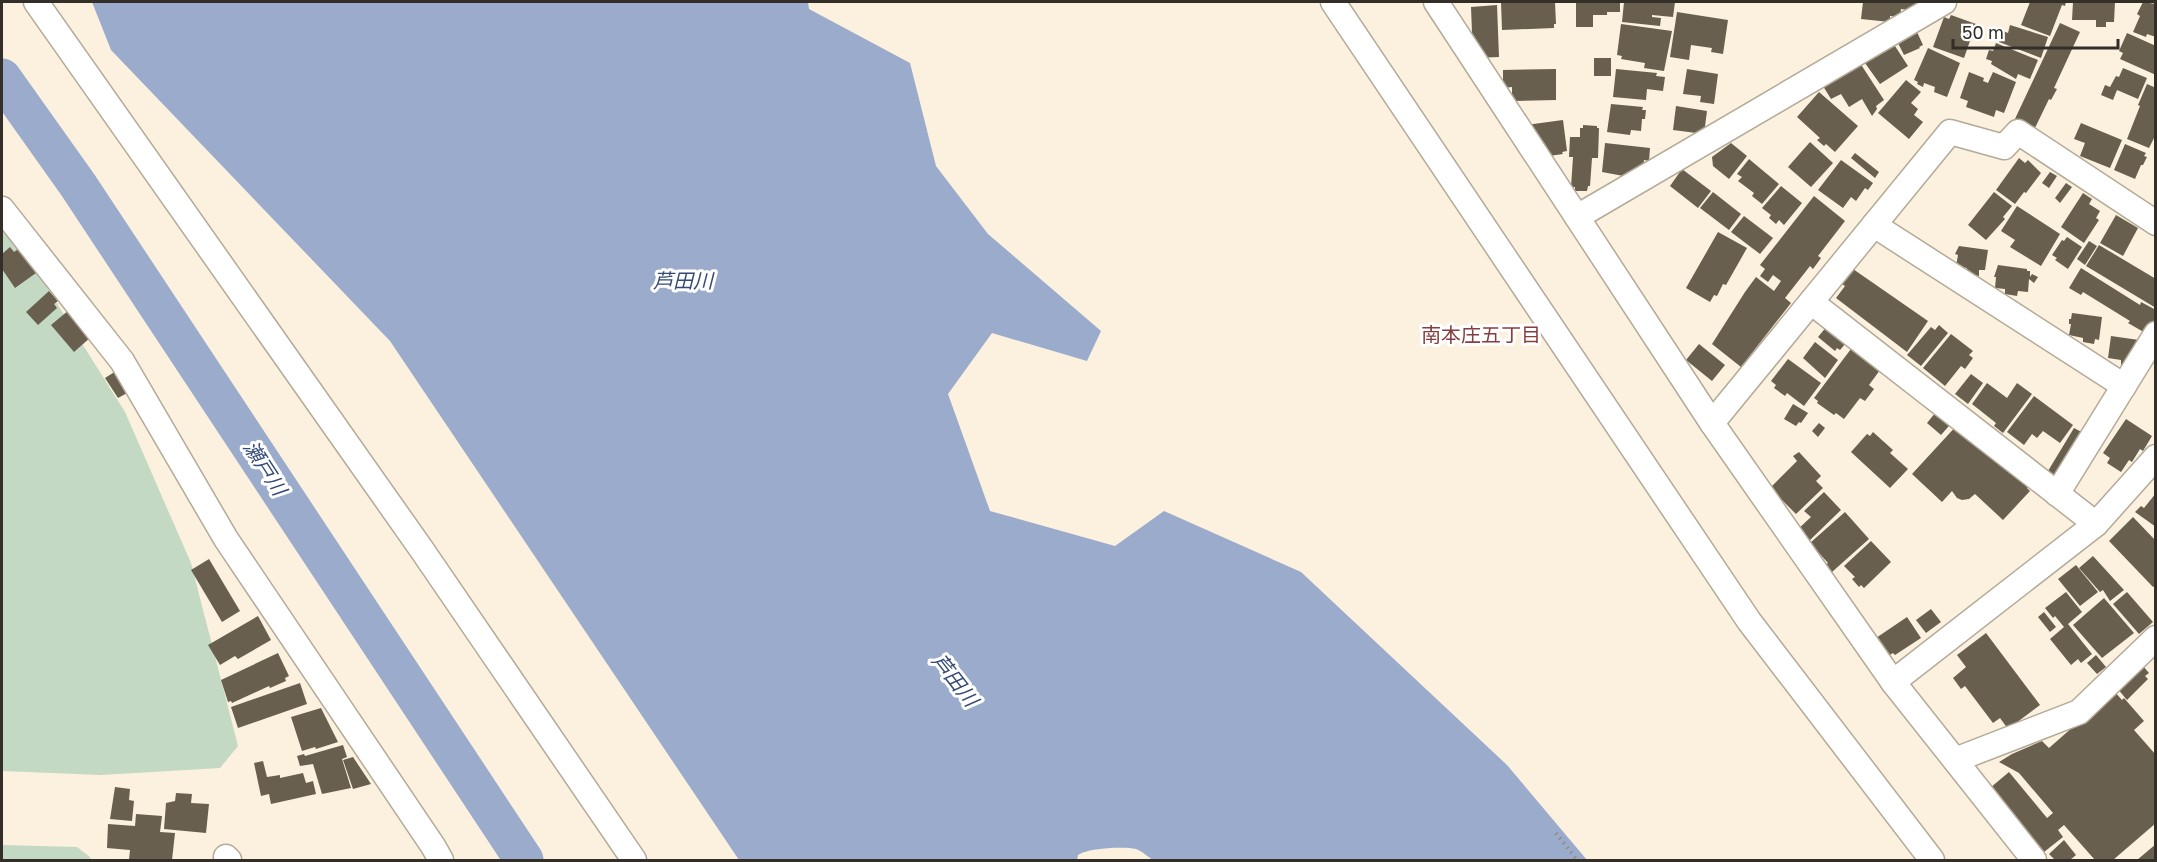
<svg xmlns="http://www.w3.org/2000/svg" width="2157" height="862" viewBox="0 0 2157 862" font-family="'Golos Text','Noto Sans JP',sans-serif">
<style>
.green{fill:#c3d9c4}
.water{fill:#9babcc}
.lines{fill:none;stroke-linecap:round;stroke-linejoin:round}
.river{stroke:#9babcc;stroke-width:39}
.building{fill:#685f4f}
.minor-casing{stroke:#b3aa98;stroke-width:27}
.path{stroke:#938c7f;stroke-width:4;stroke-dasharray:1.5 4.5;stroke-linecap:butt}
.minor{stroke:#fff;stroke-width:24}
.labels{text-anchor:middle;stroke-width:6;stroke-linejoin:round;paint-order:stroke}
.water-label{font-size:20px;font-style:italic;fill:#354a78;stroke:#fff}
.neighbourhood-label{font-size:20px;fill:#853d40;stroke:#fff}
</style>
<rect width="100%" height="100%" fill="#fbf1de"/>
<g class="green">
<path d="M2,216l123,196 66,151 47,183 -18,22 -119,7 -99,-4z"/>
<path d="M2,845l75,2 13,10 1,3h-89z"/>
</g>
<path class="water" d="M92,2h716l1,7 101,54 26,103 52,68 113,97 -14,30 -95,-28 -44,61 42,117 125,35 49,-35 137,61 206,193 80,95h-434c-5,-3 -11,-9 -17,-11 -11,-3 -49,-1 -58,6l-1,5h-338l-349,-519 -279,-291z"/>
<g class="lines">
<path class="river" d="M2,78l76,107 446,675"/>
</g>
<g class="building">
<path d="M1501,2h54l1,22h-2v4l-52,2z"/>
<path d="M1576,2h44v10h-13v3h-14v12h-17z"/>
<path d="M1624,2h51l-2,15 -21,-2v2l9,1 -1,8 -38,-4z"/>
<path d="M1863,2h55l-1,3 -8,5 -8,-1 -1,8 -10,-1v6l-29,-3z"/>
<path d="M2030,2h36l-1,4 -3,-1 -12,31 -29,-11z"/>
<path d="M2073,2h42l-1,20h-8v5h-10v-7h-24z"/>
<path d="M2143,2l13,2v33l-9,-3 -1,3 -13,-5 7,-16 -3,-2z"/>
<path d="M1497,5l2,52 -26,1 -2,-51z"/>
<path d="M1677,12l51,8 -5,34 -12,-2 1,-4 -21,-3 -2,15 -19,-3z"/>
<path d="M1951,15l25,9 -12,34 -31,-11 11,-30 5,2z"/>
<path d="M2060,23l20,9 -26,56 3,1 -6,11 -2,-1 -15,31 -20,-9z"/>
<path d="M1621,24l51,7 -8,40 -20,-3 1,-5 -24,-4 1,-3 -5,-1z"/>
<path d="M2010,25l38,12 -7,21 -42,-16 4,-11 5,2z"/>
<path d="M1917,32l6,13 -4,2 1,1 -16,7 -7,-14z"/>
<path d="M2127,33l29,13v29l-36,-16 3,-6 -4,-2z"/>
<path d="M1893,43l15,23 -28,18 -15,-21 2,-1 -1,-2z"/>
<path d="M1996,43l42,17 -8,19 -12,-5 -2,5 -25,-15 1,-3 -6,-2 3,-9 4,1z"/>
<path d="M1928,48l32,15 -13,34 -13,-5 1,-5 -11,-4 -1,4 -6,-3 1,-2 -4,-2z"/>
<rect x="1594" y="58" width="17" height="18"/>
<path d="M1860,63l24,37 -8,6 1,3 -5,7 -10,-17 -13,8 -8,-13 -10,5 -8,-13z"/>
<path d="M2123,68l24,10 -9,21 -21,-9 -4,10 -12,-5 4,-10 5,2 6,-11 3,1z"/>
<path d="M1556,69v31l-44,1v-14l-9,1v-18z"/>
<path d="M1616,69l41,4 -1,3 9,1 -2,14 -16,-2 -1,11 -33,-3z"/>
<path d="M1687,69l31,5 -4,30 -14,-2 1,-6 -18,-2z"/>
<path d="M1969,72l15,6 -1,3 5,2 5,-11 23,10 -12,31 -8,-3 -2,7 -28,-10 2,-6 -8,-3z"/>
<path d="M1906,80l15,12 -10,11 7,6 -4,6 9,7 -14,17 -31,-26z"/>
<path d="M2147,84l9,4v46l-7,14 -22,-9 13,-33 -2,-1z"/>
<path d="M1819,92l39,34 -23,26 -9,-8 -2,2 -7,-6 3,-2 -23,-21z"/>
<path d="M1611,104l32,3 -1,3h4l-1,9h-3l-1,12 -10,-1 -1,5 -23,-3z"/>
<path d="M1676,106l31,5 -3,23 -31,-4z"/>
<path d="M1563,120l4,31 -5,1 1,2 -14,2 -23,-31z"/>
<path d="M2081,123l41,17 -12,28 -30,-12 5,-13 -11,-4z"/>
<path d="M1583,125l14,1v2h2l-1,30h-6l-2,28h-2l-1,5h-12v-4h-4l2,-30h-4l1,-20h10v-9h3z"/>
<path d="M1810,142l23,21 -22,24 -23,-20z"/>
<path d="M1605,143l45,5 -1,13 -5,-1 -2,14 -13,3 -27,-5z"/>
<path d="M1731,143l16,13 -18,23 -16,-13 -1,-9z"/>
<path d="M2125,144l21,9 -2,3 3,1 -4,8h-2l-6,14 -21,-9z"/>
<path d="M1855,153l24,19 -4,6 -24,-20z"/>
<path d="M2019,158l6,5 3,-3 13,13 -15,20 -2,-1 -9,12 -19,-14z"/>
<path d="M1749,159l30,25 -17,20 -10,-8 2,-3 -16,-12 4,-4 -5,-3z"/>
<path d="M1841,160l32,23 -5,7 -3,-2 -9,13 -5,-4 -8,11 -25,-18z"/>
<path d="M1682,169l29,22 -13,17 -28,-22z"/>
<path d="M2050,172l7,4 -8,12 -7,-5z"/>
<path d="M2066,183l6,4 -12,16 -5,-5z"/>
<path d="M1781,186l21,17 -18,22 -5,-5 -3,4 -7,-6 2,-3 -9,-7z"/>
<path d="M1713,192l28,22 -12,16 -29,-22z"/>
<path d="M1994,192l18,14 -9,11 2,2 -19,21 -18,-15z"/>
<path d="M2083,193l9,6 -3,5 11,7 -4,7 3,2 -15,23 -23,-16z"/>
<path d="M1814,196l31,25 -27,35 3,2 -8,11 -3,-3 -25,32 6,5 -50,64 -29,-23 33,-52 11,-15 18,14 7,-10 -8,-6 -5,7 -8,-6 5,-7 -5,-4z"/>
<path d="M2017,206l43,28 -19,32 -31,-19 5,-7 -14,-9z"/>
<path d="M2116,215l22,13 -15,28 -23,-13z"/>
<path d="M1744,216l29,22 -13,16 -29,-22z"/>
<path d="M1718,232l29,16 -21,37 -3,-1 -6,12 -3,-1 -4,7 -24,-14z"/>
<path d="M2067,237l15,10 -14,22 -13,-9 2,-2 -5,-3 10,-15 2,1z"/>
<path d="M2089,241l8,5 -12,19 -8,-6z"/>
<path d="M2099,245l57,34v29l-70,-42z"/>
<path d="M1959,246l29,4 -3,20h-6v6l-13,-2 1,-6 -11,-2 2,-11 -3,-1z"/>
<path d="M10,247l4,5 4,-3 18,24 -21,15 -13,-19v-15z"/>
<path d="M1998,265l29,4v2h3v6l2,-3 6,3 -4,6 -5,-4 -1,13 -10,-1 -1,5 -12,-2v-5l-10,-1 1,-11h-2z"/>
<path d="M2081,268l59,37 1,-3 15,8 -2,28 -26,-15 2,-2 -47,-29 -2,3 -12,-7z"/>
<path d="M1853,269l75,52 -21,31 -71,-54 9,-12 -3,-2z"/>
<path d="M49,291l9,10 -4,3 3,4 -19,17 -12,-13z"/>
<path d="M69,310l22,27 -17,15 -23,-27z"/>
<path d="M2072,313l30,4 -3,23 -4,-1 -1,5 -11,-2v-4l-14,-3 2,-11h-2v-5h2z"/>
<path d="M1832,320l20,16 -12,14 -3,-2 -2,3 -17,-14z"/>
<path d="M1939,325l9,8 -27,33 -14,-11 24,-28 4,3z"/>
<path d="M1951,334l22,17 -4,4 4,3 -8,11 -4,-3 -16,20 -22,-18z"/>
<path d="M2111,336l28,4 -7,27 -11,-2v-5l-13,-2z"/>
<path d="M1857,341l29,21 -17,23 5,4 -9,12 -5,-3 -16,21 -8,-6 -2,2 -17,-12 1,-2 -4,-3z"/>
<path d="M1815,342l23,18 -13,18 -22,-20z"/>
<path d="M1699,344l26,21 -13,16 -26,-21z"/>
<path d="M1788,359l33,24 -17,23 -17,-13 -2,3 -11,-8 2,-3 -5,-4z"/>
<path d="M116,371l13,21 -11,6 -13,-20z"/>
<path d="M1971,374l12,9 -15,21 -13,-10z"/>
<path d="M1987,383l20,15 10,-15 15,11 -29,39 -9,-7 2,-3 -24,-19z"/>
<path d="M2034,396l39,29 -13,18 -17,-12 -6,7 -5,-4 -8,11 -17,-13z"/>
<path d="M1793,404l15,9 -7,10 -2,-1 -3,4 -12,-7z"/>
<path d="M1940,407l15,12 -14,16 -14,-12z"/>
<path d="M2126,419l26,17 -9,15 -3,-2 -8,13 -3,-2 -8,12 -14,-9 3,-5 -7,-5z"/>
<path d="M1819,423l6,5 -7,9 -6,-6z"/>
<path d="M1959,423l70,62 -2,3 3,3 -27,29 -28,-26 -6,5 -7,1 -5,-2 -5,-7 -10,11 -30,-28z"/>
<path d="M2074,428l15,8 -27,44 -14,-9z"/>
<path d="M1873,432l20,18 -3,3 18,16 -18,19 -39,-36 16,-18 3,2z"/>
<path d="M1799,452l22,24 -5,5 7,7 -27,26 -26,-26 27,-27 -4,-5z"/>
<path d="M1824,492l17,18 -32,31 -12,-11 14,-13 -7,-6z"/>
<path d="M2156,493v34l-21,-15 6,-6 3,2z"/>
<path d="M1845,512l24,27 -37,33 -7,-7 3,-2 -18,-20z"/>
<path d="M2133,517l23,24v44l-3,2 -44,-46z"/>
<path d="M1871,541l20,21 -27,26 -3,-3 -2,2 -7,-8 3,-2 -11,-11z"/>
<path d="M2093,556l31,34 -14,11 -7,-11 -3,2 -21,-24z"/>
<path d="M209,559l31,52 -18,11 -31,-52z"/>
<path d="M2076,565l22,27 -18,14 -22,-27z"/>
<path d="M2066,592l16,20 -14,12 24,30 -11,9 -3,-4 -7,6 -21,-26 14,-12 -9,-11 -2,2 -8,-10z"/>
<path d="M2127,592l26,30 -14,12 -26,-30z"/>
<path d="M2104,598l30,35 -32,25 -29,-33z"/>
<path d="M1931,609l10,13 -15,11 -10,-13z"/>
<path d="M2044,612l12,15 -6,5 -12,-15z"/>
<path d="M258,616l13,24 -33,19 -3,-3 -15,9 -12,-20z"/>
<path d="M1907,617l14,21 -26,17 -2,-2 -5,3 -12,-18z"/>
<path d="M1986,633l54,72 -32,24 -8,-11 -7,5 -28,-37 -4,3 -8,-11 13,-11 -9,-12z"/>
<path d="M278,653l11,23 -4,2 1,3 -16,7 -1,-2 -37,17 -1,-2 -3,1 -7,-22z"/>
<path d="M2096,655l10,12 -9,7 -10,-11z"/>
<path d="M2143,666l6,7 -4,3 3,3 -21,21 -10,-12z"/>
<path d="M300,683l7,21 -69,24 -7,-21z"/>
<path d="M2114,691l8,9 2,-2 20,23 -10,9 22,25v68l-43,37h-18l-31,-35 -6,5 5,7 -19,15 -54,-64 19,-16 38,46 6,-5 -34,-40 -20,-11 13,-8 30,-13 7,7z"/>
<path d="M321,708l17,34 -22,7 -1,-2 -13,4 -11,-34z"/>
<path d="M343,745l4,12 -5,2 9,29 -29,6 -9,-30 -13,2 -3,-10 7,-2 1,2z"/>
<path d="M353,757l18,27 -18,5 -10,-29z"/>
<path d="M263,761l4,16 13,-2v3l23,-5 3,10 7,-2 3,13 -45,10 -2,-10 -8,2 -7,-33z"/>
<path d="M115,787l15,2 -1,11 5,1 -2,20 -22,-2z"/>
<path d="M176,793l16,1 -1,9 18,1 -3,29 -42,-4 2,-26 9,-2z"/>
<path d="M136,814l26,2 -2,16 15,1 -3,27h-43l1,-10 -23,-2 1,-24 27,2z"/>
<path d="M2064,840l12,15 -6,5h-15l-6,-6z"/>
<path d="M2156,844v16h-19z"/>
</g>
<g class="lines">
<defs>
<g id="minor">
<path d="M36,2l386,548 212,310"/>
<path d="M1333,2l416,619 183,239"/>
<path d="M1436,2l276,421 181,259 141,178"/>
<path d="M2,209l120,152 104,178 207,307 8,14"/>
<path d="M1577,217l367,-215"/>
<path d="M1874,225l250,161"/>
<path d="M1811,302l285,222"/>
<path d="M1712,423l238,-291 54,15 14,-15 138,91"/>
<path d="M2057,494l99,-160"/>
<path d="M1893,682l203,-158 60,-67"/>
<path d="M1955,760l124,-48 77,-74"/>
<path d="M226,857l3,3"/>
</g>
</defs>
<use href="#minor" class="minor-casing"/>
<path class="path" d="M1556,833l21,27"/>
<use href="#minor" class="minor"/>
</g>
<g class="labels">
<g class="water-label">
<text x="683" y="288">芦田川</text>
<text transform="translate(265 468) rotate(57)" y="7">瀬戸川</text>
<text transform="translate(955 680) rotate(52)" y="7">芦田川</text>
</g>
<g class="neighbourhood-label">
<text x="1481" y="342">南本庄五丁目</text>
</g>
</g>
<rect width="2157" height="862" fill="none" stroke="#332f28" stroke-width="6"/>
<path d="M1953 39v9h165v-9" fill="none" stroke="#332f28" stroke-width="3"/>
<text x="1962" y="39" font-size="18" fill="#332f28" stroke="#ffffff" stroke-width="4.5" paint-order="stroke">50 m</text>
</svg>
